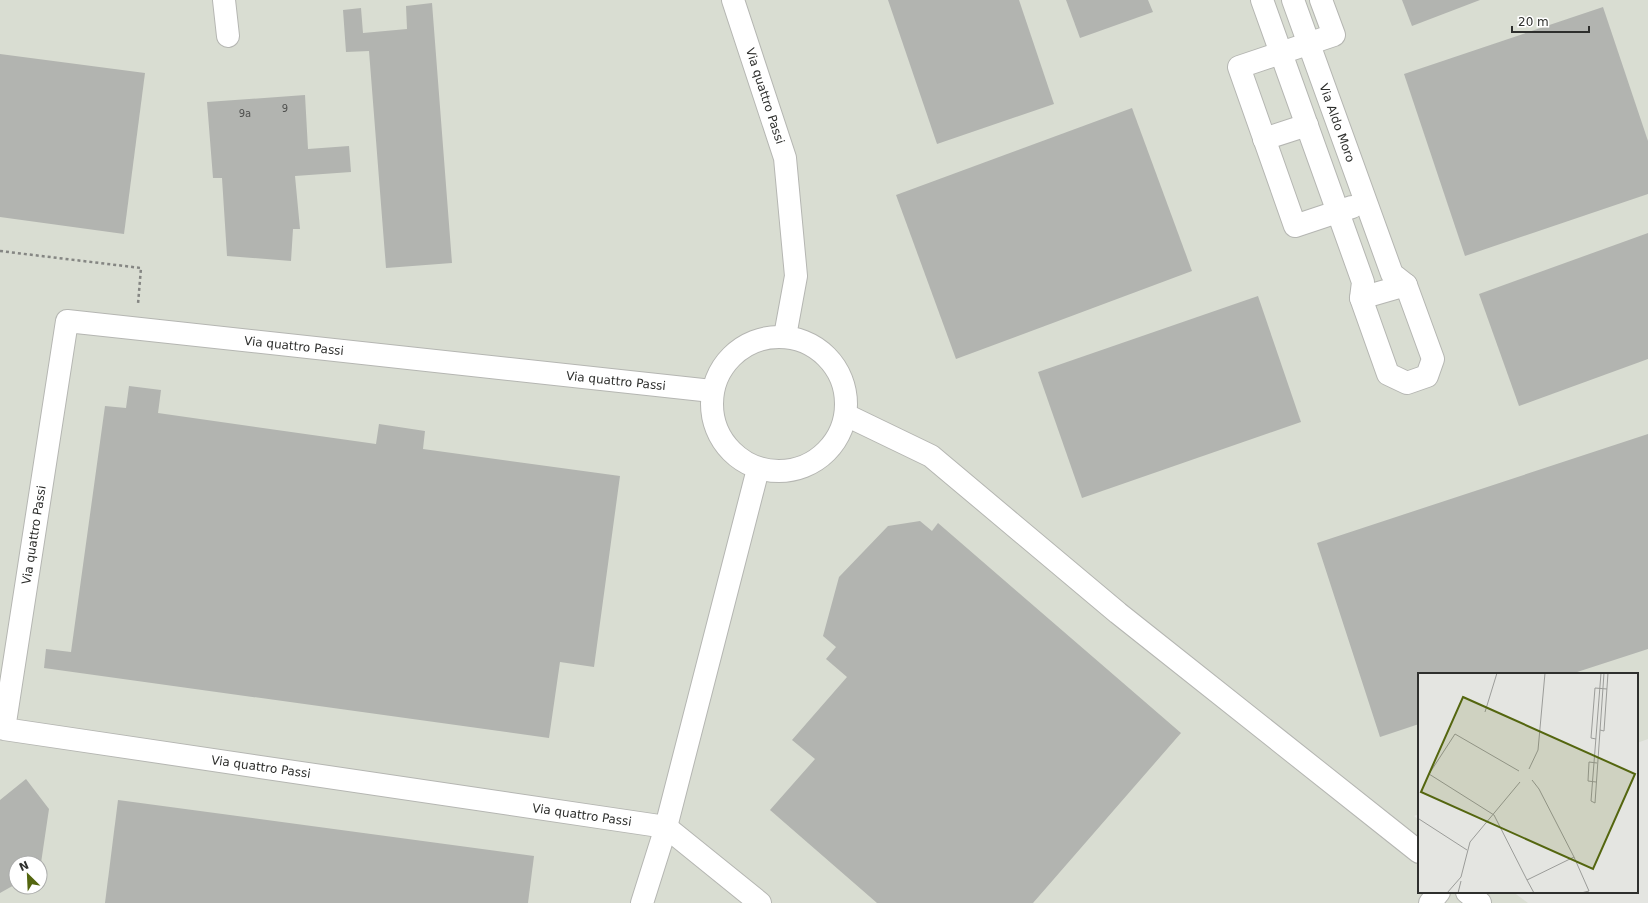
<svg xmlns="http://www.w3.org/2000/svg" width="1648" height="903" viewBox="0 0 1648 903" font-family="'DejaVu Sans',sans-serif">
<style>
.built{fill:#d9ddd2;fill-rule:evenodd}
.building{fill:#b2b4b0}
.lines{fill:none;stroke-linecap:round;stroke-linejoin:round}
.minor-casing{stroke:#b5b6b2;stroke-width:24}
.path{stroke:#858683;stroke-width:2.5;stroke-dasharray:3 3;stroke-linecap:butt}
.minor{stroke:#fff;stroke-width:22}
.labels{text-anchor:middle;stroke-width:3;stroke-linejoin:round;paint-order:stroke}
.number-label{font-size:10px;fill:#4f504e}
.street-label{font-size:12px;fill:#2e2f2d;stroke:#fff}
.inset-road{fill:none;stroke:#9b9c99;stroke-width:1}
.view{fill:#54660f;fill-opacity:0.15;stroke:#54660f;stroke-width:2}
.inset-edge{fill:none;stroke:#2e2f2d;stroke-width:2}
</style>
<rect width="100%" height="100%" fill="#e4e5e1"/>
<path class="built" d="M0,0h1648v739l-11,4v-69h-218v140l-5,2 5,4v72h94l15,11h-1528zM16,863h24v24h-24z"/>
<g class="building">
<path d="M888,0h131l35,104 -117,40z"/>
<path d="M1066,0h82l5,12 -73,26z"/>
<path d="M1402,0h78l-68,26z"/>
<path d="M432,3l20,260 -66,5 -17,-217 -23,1 -3,-42 18,-2 2,25 44,-4 -1,-23z"/>
<path d="M1603,7l45,134v53l-183,62 -61,-182z"/>
<path d="M0,54l145,19 -21,161 -124,-17z"/>
<path d="M305,95l3,54 41,-3 2,26 -56,4 5,53h-7l-2,32 -64,-5 -5,-78h-9l-6,-76z"/>
<path d="M1132,108l60,163 -236,88 -60,-164z"/>
<path d="M1648,233v126l-129,47 -40,-112z"/>
<path d="M1258,296l43,126 -219,76 -44,-126z"/>
<path d="M129,386l32,4 -3,23 218,31 3,-20 46,7 -2,18 197,27 -26,191 -34,-5 -11,76 -505,-70 2,-19 25,3 34,-246 21,2z"/>
<path d="M1648,434v215l-77,25h-152v50l-39,13 -63,-194z"/>
<path d="M920,521l12,10 6,-8 243,210 -148,170h-156l-107,-93 45,-51 -23,-19 55,-63 -21,-18 10,-12 -13,-11 16,-59 49,-51z"/>
<path d="M26,779l23,30 -8,54h-25v21l-16,9v-93z"/>
<path d="M118,800l416,56 -6,47h-423z"/>
</g>
<g class="lines">
<defs>
<g id="minor">
<path d="M224,0l4,36"/>
<path d="M733,0l52,158 11,118 -11,60"/>
<path d="M1262,0l101,282 -2,16 27,76 19,9 20,-7 6,-17 -27,-74 -14,-11 -99,-274"/>
<path d="M1321,0l13,35 -95,32 56,159 57,-19"/>
<path d="M1264,139l43,-14"/>
<path d="M1361,298l45,-13"/>
<circle cx="779" cy="404" r="67"/>
<path d="M712,391l-645,-70 -63,408 662,98 94,76"/>
<path d="M846,415l85,41 187,157 301,239"/>
<path d="M1467,892l13,11"/>
<path d="M642,903l24,-76 92,-358"/>
<path d="M1430,903l9,-11"/>
</g>
</defs>
<use href="#minor" class="minor-casing"/>
<path class="path" d="M0,251l141,17 -3,36"/>
<use href="#minor" class="minor"/>
</g>
<g class="labels">
<g class="number-label">
<text x="285" y="112">9</text>
<text x="245" y="117">9a</text>
</g>
<g class="street-label">
<text transform="translate(765 96) rotate(72)" y="4">Via quattro Passi</text>
<text transform="translate(1337 123) rotate(70)" y="4">Via Aldo Moro</text>
<text transform="translate(294 346) rotate(6)" y="4">Via quattro Passi</text>
<text transform="translate(616 381) rotate(6)" y="4">Via quattro Passi</text>
<text transform="translate(34 535) rotate(-81)" y="4">Via quattro Passi</text>
<text transform="translate(261 767) rotate(8)" y="4">Via quattro Passi</text>
<text transform="translate(582 815) rotate(8)" y="4">Via quattro Passi</text>
</g>
</g>
<g transform="translate(1418 673)">
<rect width="220" height="220" fill="#e4e5e1"/>
<path class="inset-road" d="M183,0l-10,128 4,2 9,-130M67,39l12,-39M182,57l4,1 4,-58M178,66l-5,-1 4,-50 12,1M111,96l9,-19 7,-77M101,98l-64,-37 -26,40 65,41 33,65 47,-23 -35,-68 -7,-9M178,109l-8,-1 1,-19 8,1M1,146l48,31M156,184l15,34 -8,2M109,207l7,13M29,220l14,-16 9,-35 50,-60M40,220l3,-12"/>
<path class="view" d="M45,24l172,77 -42,95 -172,-77z"/>
<rect width="220" height="220" class="inset-edge"/>
</g>
<g transform="translate(28 875) rotate(336)"><circle r="19" fill="#ffffff" stroke="#abacab"/>
<path d="M0-3L7 15L0 10L-7 15Z" fill="#54660f"/>
<text y="-6" font-size="11" font-weight="bold" text-anchor="middle" fill="#2e2f2d">N</text>
</g>
<path d="M1512 26v6h77v-6" fill="none" stroke="#2e2f2d" stroke-width="2"/>
<text x="1518" y="26" font-size="12" fill="#2e2f2d" stroke="#ffffff" stroke-width="3" paint-order="stroke">20 m</text>
</svg>
